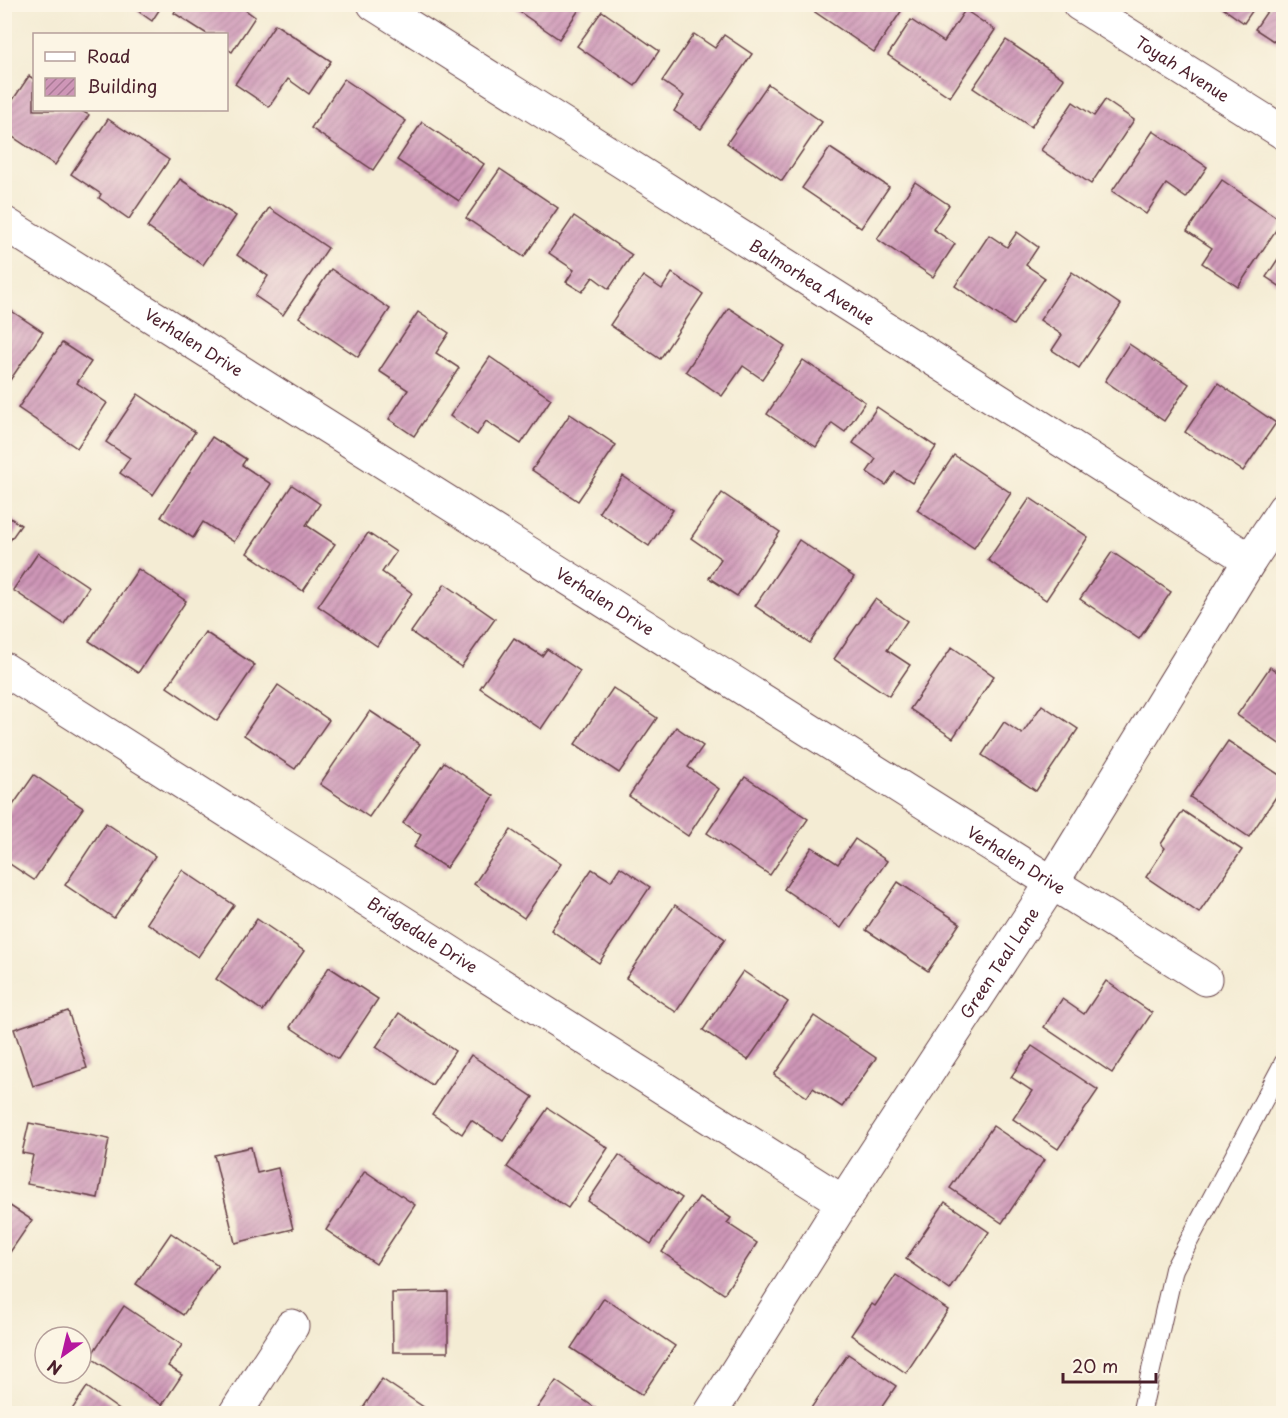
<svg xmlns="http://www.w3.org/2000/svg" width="1288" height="1418" viewBox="0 0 1288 1418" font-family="'Playpen Sans',sans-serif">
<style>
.building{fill:url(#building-hatch)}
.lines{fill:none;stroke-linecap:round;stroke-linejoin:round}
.lane-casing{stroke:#643e44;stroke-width:20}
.street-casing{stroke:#643e44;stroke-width:35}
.lane{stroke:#fff;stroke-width:18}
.street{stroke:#fff;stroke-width:33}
.labels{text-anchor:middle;stroke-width:4.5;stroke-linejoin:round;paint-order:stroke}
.street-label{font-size:16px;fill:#4a1f2b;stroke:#fcf5e5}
</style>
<defs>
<pattern id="building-hatch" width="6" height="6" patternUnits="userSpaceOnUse" patternTransform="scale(1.5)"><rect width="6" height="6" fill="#ce96b7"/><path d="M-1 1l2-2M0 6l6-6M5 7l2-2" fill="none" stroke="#a97a95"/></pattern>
</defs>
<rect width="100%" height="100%" fill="#fcf5e5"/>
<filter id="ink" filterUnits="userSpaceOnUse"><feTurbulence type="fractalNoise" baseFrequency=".0167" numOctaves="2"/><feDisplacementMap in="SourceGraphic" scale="12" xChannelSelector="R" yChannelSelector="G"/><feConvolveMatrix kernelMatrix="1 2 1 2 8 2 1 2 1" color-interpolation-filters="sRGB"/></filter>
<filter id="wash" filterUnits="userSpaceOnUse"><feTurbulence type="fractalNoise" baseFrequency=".008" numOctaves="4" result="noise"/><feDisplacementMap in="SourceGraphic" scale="24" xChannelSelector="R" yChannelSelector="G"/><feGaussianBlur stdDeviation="1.35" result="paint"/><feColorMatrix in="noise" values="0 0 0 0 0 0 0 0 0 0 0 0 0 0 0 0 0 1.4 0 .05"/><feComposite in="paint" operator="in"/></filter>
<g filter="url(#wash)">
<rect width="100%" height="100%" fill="#f4ecd4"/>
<g id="blocks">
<g class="building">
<path d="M128,4h35l-11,17z"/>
<path d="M179,4h58l18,13 -23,35 -6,-4v-14h-19l-33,-21z"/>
<path d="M508,4h75l-24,35z"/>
<path d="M816,4h90l-32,48 -62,-42z"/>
<path d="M1217,4h40l-13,19z"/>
<path d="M1272,4h12v44l-29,-19z"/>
<path d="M965,10l30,20 -45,67 -62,-42 23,-35 33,22z"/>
<path d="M602,11l57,40 -24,35 -58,-40z"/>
<path d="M275,24l56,37 -22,33 -21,-15 -19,28 -34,-23z"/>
<path d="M694,34l21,14 9,-13 28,19 -51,75 -27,-18 10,-15 -22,-15z"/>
<path d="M1006,40l58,39 -33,48 -58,-39z"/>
<path d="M29,76l5,3v31h46l9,5 -34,50 -51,-34v-18z"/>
<path d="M344,79l62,42 -33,49 -62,-42z"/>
<path d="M768,84l54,38 -40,59 -55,-38z"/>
<path d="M1105,100l29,20 -43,64 -50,-34 32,-48 21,14z"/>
<path d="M108,119l61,41 -40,59 -30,-21 2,-4 -30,-20z"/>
<path d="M422,122l62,42 -25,37 -62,-41z"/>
<path d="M1153,131l54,36 -21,31 -20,-14 -20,30 -34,-23z"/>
<path d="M830,148l59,39 -28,41 -59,-40z"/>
<path d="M500,169l58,39 -34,49 -58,-39z"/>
<path d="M180,179l56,37 -33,49 -56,-38z"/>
<path d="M1222,180l60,41 -44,66 -36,-24 10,-15 -25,-17z"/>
<path d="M915,182l34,23 -16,24 22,15 -22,33 -56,-38z"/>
<path d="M269,208l59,40 -45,67 -28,-19 13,-20 -31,-21z"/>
<path d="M574,216l58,39 -23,34 -16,-12 -11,15 -16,-10 8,-12 -25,-17z"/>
<path d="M1017,232l21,15 -12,18 19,13 -32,47 -58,-39 34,-51 18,12z"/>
<path d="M1284,250v39l-18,-12z"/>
<path d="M331,269l59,40 -32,48 -59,-40z"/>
<path d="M1072,272l49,33 -42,63 -27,-18 10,-15 -22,-15z"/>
<path d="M672,273l31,21 -43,65 -50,-34 33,-49 19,13z"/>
<path d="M4,306l39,26 -39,57z"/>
<path d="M729,308l56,38 -23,33 -19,-13 -21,30 -36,-25z"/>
<path d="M418,312l31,21 -13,20 23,15 -45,68 -25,-17 19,-29 -29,-19z"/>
<path d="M62,343l29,19 -14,21 30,20 -30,45 -59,-40z"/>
<path d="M1129,344l60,40 -25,37 -59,-40z"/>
<path d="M490,357l61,42 -30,45 -35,-23 -9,14 -27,-19z"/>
<path d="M803,360l62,42 -20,30 -13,-9 -16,24 -49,-33z"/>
<path d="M1218,383l58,40 -33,48 -58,-39z"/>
<path d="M138,394l57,38 -42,63 -33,-22 10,-15 -24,-16z"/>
<path d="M877,407l59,40 -24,36 -17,-11 -9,13 -19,-13 9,-13 -23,-16z"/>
<path d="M570,414l46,31 -38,56 -46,-31z"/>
<path d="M212,437l34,22 -4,6 29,19 -37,58 -31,-20 -10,16 -32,-21z"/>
<path d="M954,455l57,38 -37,55 -57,-38z"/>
<path d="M623,476l50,34 -24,36 -50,-34z"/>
<path d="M292,485l28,19 -14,21 29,19 -32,47 -56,-38z"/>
<path d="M722,493l58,39 -43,64 -28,-18 12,-19 -30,-21z"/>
<path d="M1030,498l58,39 -42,63 -58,-40z"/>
<path d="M4,514l17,11 -17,24z"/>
<path d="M368,533l28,19 -14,20 30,21 -35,53 -59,-40z"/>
<path d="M799,540l55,37 -44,66 -55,-37z"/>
<path d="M1112,552l59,40 -32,47 -59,-40z"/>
<path d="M38,553l51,34 -25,37 -51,-34z"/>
<path d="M138,569l48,32 -48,72 -49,-32z"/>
<path d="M445,584l50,35 -34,48 -50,-35z"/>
<path d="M875,599l32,22 -20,29 23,15 -21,31 -55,-37z"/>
<path d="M205,632l50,33 -38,56 -50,-34z"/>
<path d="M514,638l28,18 5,-7 33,22 -39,58 -61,-41z"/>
<path d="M952,647l42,29 -41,62 -43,-29z"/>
<path d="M1270,667l14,10v70l-47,-32z"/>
<path d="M278,685l51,35 -34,49 -51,-34z"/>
<path d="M613,688l44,30 -38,55 -44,-29z"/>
<path d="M1042,705l36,24 -42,62 -54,-36 22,-33 18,12z"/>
<path d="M370,711l50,33 -51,73 -49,-33z"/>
<path d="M676,727l27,19 -15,21 31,22 -31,47 -59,-40z"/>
<path d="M1228,741l56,37v7l-35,52 -59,-40z"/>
<path d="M444,762l50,34 -48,72 -32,-21 7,-12 -18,-12z"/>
<path d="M34,775l49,33 -49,72 -30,-20v-42z"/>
<path d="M745,777l63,42 -38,56 -63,-42z"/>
<path d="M1183,811l59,39 -43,63 -53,-36 19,-29 -4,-4z"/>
<path d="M106,823l49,33 -41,62 -49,-33z"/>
<path d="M511,830l50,34 -37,54 -50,-34z"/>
<path d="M855,839l32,22 -46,67 -57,-39 28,-42 26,17z"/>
<path d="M620,867l30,20 -51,76 -48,-33 41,-61 19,12z"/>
<path d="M182,870l52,35 -36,52 -51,-34z"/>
<path d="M898,882l62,41 -32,48 -62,-41z"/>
<path d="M675,905l50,34 -49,73 -50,-34z"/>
<path d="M257,919l47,32 -41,60 -47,-32z"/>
<path d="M329,967l49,32 -40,60 -48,-32z"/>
<path d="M743,971l45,31 -40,58 -45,-30z"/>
<path d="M1106,981l46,32 -40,60 -68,-46 18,-28 22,15z"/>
<path d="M68,1011l19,57 -54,18 -19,-57z"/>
<path d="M399,1013l56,38 -23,34 -56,-38z"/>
<path d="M814,1016l62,42 -34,49 -29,-19 -6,9 -33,-22z"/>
<path d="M1032,1046l66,44 -40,59 -45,-30 19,-28 -21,-14z"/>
<path d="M471,1055l62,42 -30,44 -32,-21 -9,14 -30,-20z"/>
<path d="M548,1108l60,40 -40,60 -61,-41z"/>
<path d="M29,1123l80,16 -11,59 -71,-14 6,-29 -11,-2z"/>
<path d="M993,1126l51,34 -42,63 -52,-35z"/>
<path d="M251,1147l6,26 21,-5 15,61 -58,14 -21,-88z"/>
<path d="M619,1155l63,43 -31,46 -63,-43z"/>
<path d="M365,1171l50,34 -39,59 -50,-34z"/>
<path d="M699,1197l32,21 -4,5 30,20 -33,51 -62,-42z"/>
<path d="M4,1202l28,18 -28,41z"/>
<path d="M945,1202l44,30 -39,58 -44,-31z"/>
<path d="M171,1233l47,32 -35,50 -47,-31z"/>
<path d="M896,1275l52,35 -42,63 -55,-38 21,-31 3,2z"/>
<path d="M448,1292v60h-55l-1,-59z"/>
<path d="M604,1298l71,48 -33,49 -71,-47z"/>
<path d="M124,1306l58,39 -14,21 14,9 -20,30 -72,-48z"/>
<path d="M848,1354l48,32 -19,28h-59l-7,-6z"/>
<path d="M382,1379l52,35h-75z"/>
<path d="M556,1381l48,33h-71z"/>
<path d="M87,1387l38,27h-56z"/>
</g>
</g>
</g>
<g filter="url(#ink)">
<use href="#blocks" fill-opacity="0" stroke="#643e44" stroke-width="1.5"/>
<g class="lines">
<defs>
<path id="lane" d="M1141,1414l33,-145 110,-207"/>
<g id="street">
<path id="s1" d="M374,4l876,556"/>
<path id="s2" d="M1079,4l205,129"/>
<path id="s3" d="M4,223l1201,756"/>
<path id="s4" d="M4,669l839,533"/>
<path d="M235,1414l57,-88"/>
<path id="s5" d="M710,1414l133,-212 209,-319 198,-323 34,-51"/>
</g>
</defs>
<use href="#lane" class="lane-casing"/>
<use href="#street" class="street-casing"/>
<use href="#lane" class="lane"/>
<use href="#street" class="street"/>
</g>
</g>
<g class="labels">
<g class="street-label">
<text dy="6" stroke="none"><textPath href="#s2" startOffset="122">Toyah Avenue</textPath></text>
<text dy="6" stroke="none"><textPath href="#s1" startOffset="519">Balmorhea Avenue</textPath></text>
<text dy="6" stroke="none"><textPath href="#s3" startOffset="224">Verhalen Drive</textPath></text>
<text dy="6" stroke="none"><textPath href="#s3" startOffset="710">Verhalen Drive</textPath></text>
<text dy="6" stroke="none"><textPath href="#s3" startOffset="1196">Verhalen Drive</textPath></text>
<text dy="6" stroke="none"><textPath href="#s4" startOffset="496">Bridgedale Drive</textPath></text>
<text dy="6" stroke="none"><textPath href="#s5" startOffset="536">Green Teal Lane</textPath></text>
</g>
</g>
<rect width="1288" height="1418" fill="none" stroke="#fcf5e5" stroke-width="24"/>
<rect x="33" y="33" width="195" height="78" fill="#fcf5e5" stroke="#b59f9b" stroke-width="1.5"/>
<rect x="45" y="52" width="30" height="9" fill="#ffffff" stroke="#b59f9b" stroke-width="1.5"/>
<text x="87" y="63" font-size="18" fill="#4a1f2b">Road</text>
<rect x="45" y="78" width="30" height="18" fill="url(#building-hatch)" stroke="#b59f9b" stroke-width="1.5"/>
<text x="87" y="93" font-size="18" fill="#4a1f2b">Building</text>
<g transform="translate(63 1355) rotate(214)"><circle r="28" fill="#fcf5e5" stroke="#b59f9b" stroke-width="1.5"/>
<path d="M0-4.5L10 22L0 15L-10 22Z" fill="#b5179e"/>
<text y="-9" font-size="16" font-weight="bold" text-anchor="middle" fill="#4a1f2b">N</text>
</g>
<path d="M1063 1373v9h93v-9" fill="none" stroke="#4a1f2b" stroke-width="3"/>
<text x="1072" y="1373" font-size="18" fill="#4a1f2b" stroke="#fcf5e5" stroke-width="4.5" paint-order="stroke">20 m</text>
</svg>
